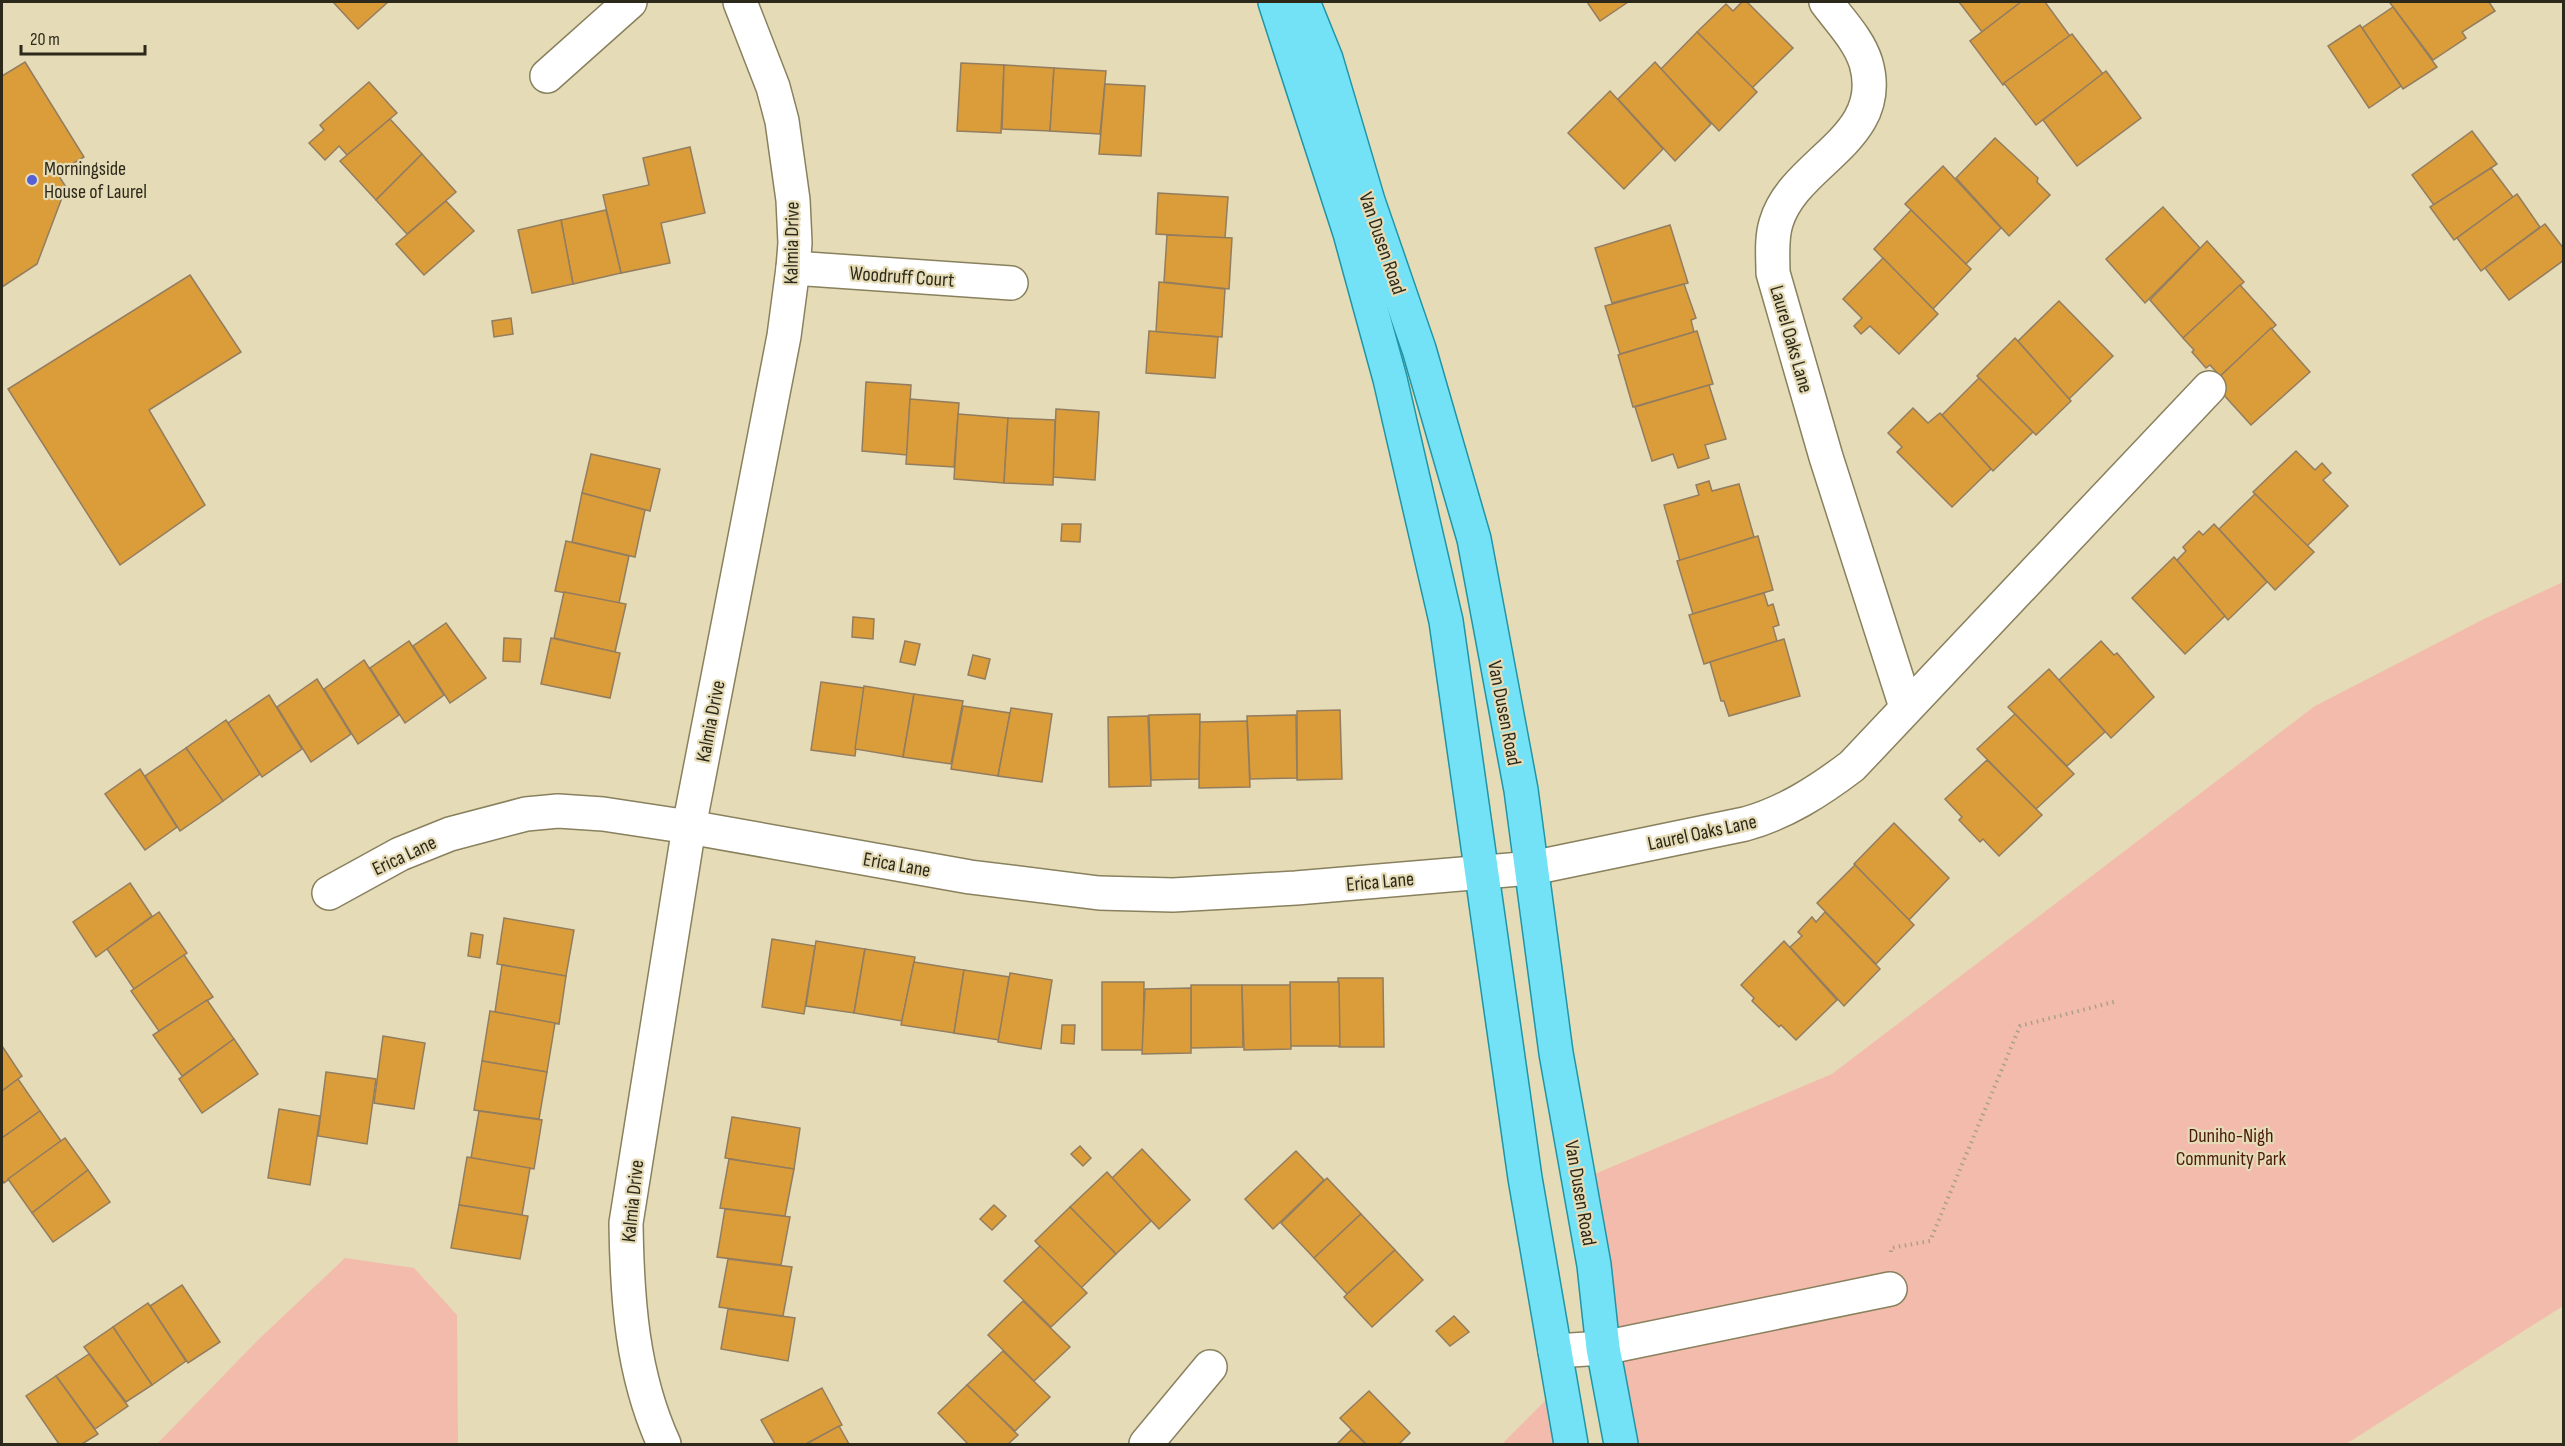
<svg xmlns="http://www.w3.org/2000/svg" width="2565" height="1446" viewBox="0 0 2565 1446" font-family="'Sofia Sans Condensed',sans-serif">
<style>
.green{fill:#f3bbac}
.building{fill:#db9c3a;stroke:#937d5f;stroke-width:1.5}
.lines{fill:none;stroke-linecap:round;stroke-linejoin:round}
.minor-casing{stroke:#89805e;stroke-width:36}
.major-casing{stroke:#1f95a5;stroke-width:36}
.path{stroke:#a9a184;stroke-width:4;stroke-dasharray:1.5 4.5;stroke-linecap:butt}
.minor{stroke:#fff;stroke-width:33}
.major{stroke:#74e2f6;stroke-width:33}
.poi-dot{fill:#5560d7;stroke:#e5dbb6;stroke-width:2}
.labels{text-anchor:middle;stroke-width:4.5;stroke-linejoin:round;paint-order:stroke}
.poi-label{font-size:20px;fill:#2c291a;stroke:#e5dbb6;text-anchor:start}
.street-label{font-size:20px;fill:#2c291a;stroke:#e5dbb6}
.park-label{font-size:20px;fill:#4b190d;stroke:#e5dbb6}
</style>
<rect width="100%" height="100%" fill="#e5dbb6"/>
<g class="green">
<path d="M2563,582v724l-217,138h-725l-43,-263 254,-107 483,-368 169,-87z"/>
<path d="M345,1258l69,10 43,47 1,129h-301l100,-103z"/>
<path d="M1561,1385l10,59h-69z"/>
</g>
<g class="building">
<path d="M333,2h55l-30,27z"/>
<path d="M1587,2h41l-28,19z"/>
<path d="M1742,2h5l46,46 -41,40 -55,-56 29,-28 7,7z"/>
<path d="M1959,2h62l-39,30z"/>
<path d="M2021,2h24l25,34 -67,49 -33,-44z"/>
<path d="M2393,2h96l6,9 -33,21 4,6 -33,22 -43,-57z"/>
<path d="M2393,7l44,60 -34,22 -41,-61z"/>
<path d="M2360,25l41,61 -32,22 -41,-62z"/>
<path d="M1697,32l60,60 -38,39 -58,-62z"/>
<path d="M2072,34l31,40 -67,51 -32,-42z"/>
<path d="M25,62l59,95 -27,16 9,14 -29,77 -35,23v-211z"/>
<path d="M1655,62l56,62 -36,37 -57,-62z"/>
<path d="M961,63l43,2 -3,68 -44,-2z"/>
<path d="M1004,65l50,3 -4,63 -48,-2z"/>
<path d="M1054,68l52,3 -6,63 -50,-3z"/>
<path d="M2106,71l35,47 -64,48 -34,-46z"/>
<path d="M369,82l28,31 -50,42 -8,-9 -14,14 -16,-17 15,-13 -4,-5z"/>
<path d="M1105,84l40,2 -4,70 -42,-2z"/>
<path d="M1610,91l53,58 -39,40 -56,-56z"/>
<path d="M390,119l32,35 -46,46 -36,-39z"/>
<path d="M2472,131l25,33 -63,41 -22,-30z"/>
<path d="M1995,138l43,40 -1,4 13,13 -41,41 -53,-58z"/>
<path d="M690,147l15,66 -44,10 9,40 -49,10 -18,-78 46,-10 -6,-27z"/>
<path d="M422,154l34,38 -49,42 -31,-34z"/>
<path d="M1943,166l58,62 -35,36 -61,-60z"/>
<path d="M2491,168l22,29 -59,43 -24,-33z"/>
<path d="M1158,193l70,4 -3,41 -69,-4z"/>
<path d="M2517,194l23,33 -59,44 -24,-33z"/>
<path d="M446,201l28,30 -50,44 -28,-31z"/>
<path d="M2163,207l37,41 -55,55 -39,-44z"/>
<path d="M606,210l15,63 -48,11 -12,-64z"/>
<path d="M1911,210l60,59 -38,40 -59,-60z"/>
<path d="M561,220l12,64 -41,9 -14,-63z"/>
<path d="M2545,224l19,25v11l-55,40 -24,-32z"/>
<path d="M1670,225l18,58 -76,20 -17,-55z"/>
<path d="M1167,235l65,3 -3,51 -65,-7z"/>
<path d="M2207,241l37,41 -61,56 -33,-38z"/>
<path d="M1883,258l55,56 -39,40 -29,-28 -9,8 -7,-8 8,-8 -19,-19z"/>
<path d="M190,275l51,77 -92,58 56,95 -85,60 -112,-176z"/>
<path d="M1159,282l66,7 -3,48 -66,-5z"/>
<path d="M1684,284l12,34 -5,2 3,12 -74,22 -15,-48z"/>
<path d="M2240,285l36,40 -56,51 -10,-11 -4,3 -14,-16 2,-2 -11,-12z"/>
<path d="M2059,301l54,55 -44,43 -51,-58z"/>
<path d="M511,318l2,16 -19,3 -2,-16z"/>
<path d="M2271,328l39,44 -59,53 -38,-42z"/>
<path d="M1149,331l69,6 -3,41 -69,-5z"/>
<path d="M1697,331l16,53 -80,23 -15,-52z"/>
<path d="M2015,338l56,63 -35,34 -59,-59z"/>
<path d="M1979,378l54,54 -40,39 -51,-56z"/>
<path d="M866,382l45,3 -4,70 -45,-4z"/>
<path d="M1709,385l17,54 -21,6 4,13 -31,10 -5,-14 -21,7 -17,-54z"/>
<path d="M910,399l49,4 -5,64 -48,-3z"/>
<path d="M1913,408l15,15 12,-10 51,56 -39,38 -55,-55 5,-5 -14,-14z"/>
<path d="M1056,409l43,3 -4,68 -42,-3z"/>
<path d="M958,414l50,4 -4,65 -50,-4z"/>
<path d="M1008,418l47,2 -2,65 -49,-2z"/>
<path d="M2296,451l19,19 7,-7 9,10 -8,7 25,26 -41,40 -54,-54z"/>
<path d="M591,454l69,15 -10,42 -68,-18z"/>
<path d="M1709,481l3,10 27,-7 15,53 -74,24 -16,-56 35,-10 -3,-10z"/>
<path d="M582,493l63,17 -10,47 -63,-15z"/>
<path d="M2255,494l59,58 -39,38 -56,-61z"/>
<path d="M1062,524h19l-1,18 -19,-1z"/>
<path d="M2214,524l53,58 -39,38 -51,-60 9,-9 -3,-4 16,-16 4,4z"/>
<path d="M1758,536l15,54 -80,24 -16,-53z"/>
<path d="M566,541l63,15 -10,47 -64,-12z"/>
<path d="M2174,557l51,59 -40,38 -53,-56z"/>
<path d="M564,592l62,12 -11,48 -61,-14z"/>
<path d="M1764,593l4,13 5,-2 6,21 -6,2 4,14 -73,23 -15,-49z"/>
<path d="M853,617l21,2 -1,20 -21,-2z"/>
<path d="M446,623l40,55 -36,25 -37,-57z"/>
<path d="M504,638l17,1 -1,23 -17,-1z"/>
<path d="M551,638l69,15 -10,45 -69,-14z"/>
<path d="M1784,639l16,57 -71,20 -5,-15h-3l-11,-39z"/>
<path d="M409,641l35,54 -39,28 -35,-55z"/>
<path d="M905,641l15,3 -5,21 -15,-3z"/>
<path d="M2101,641l13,14 3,-2 37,44 -43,41 -52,-58z"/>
<path d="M973,655l17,4 -5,20 -17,-4z"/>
<path d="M364,660l35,55 -41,29 -34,-55z"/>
<path d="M2049,669l56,63 -38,34 -59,-59z"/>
<path d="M317,679l34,55 -40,28 -34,-55z"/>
<path d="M821,682l43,6 -9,68 -44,-6z"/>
<path d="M864,686l50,8 -11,63 -48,-8z"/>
<path d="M914,694l49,7 -12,63 -48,-7z"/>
<path d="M269,695l33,54 -40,28 -34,-54z"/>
<path d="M963,706l47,7 -12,63 -47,-7z"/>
<path d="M1011,708l41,6 -10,68 -44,-6z"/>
<path d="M1340,710l2,69 -45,1v-69z"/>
<path d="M1200,714l-1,65 -48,1 -2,-65z"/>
<path d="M2015,714l59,60 -38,35 -59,-60z"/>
<path d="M1296,715l1,63 -47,1 -3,-63z"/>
<path d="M1148,716l3,70 -42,1 -1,-70z"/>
<path d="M226,720l34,54 -37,27 -37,-53z"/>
<path d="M1247,721l3,66 -51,1 1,-66z"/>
<path d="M186,748l37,53 -43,30 -35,-55z"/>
<path d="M1987,760l55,55 -43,41 -16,-17 -3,3 -21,-22 3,-3 -17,-18z"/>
<path d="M140,769l37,58 -32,23 -40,-56z"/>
<path d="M1894,823l55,55 -40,42 -55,-56z"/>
<path d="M1855,865l59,60 -38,39 -59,-61z"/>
<path d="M130,883l22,33 -56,41 -23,-35z"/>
<path d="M159,912l28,41 -53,36 -27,-40z"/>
<path d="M1825,912l55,57 -36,37 -54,-59 12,-11 -4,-4 14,-15 4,5z"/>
<path d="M504,918l70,12 -8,46 -69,-12z"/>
<path d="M471,933l12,2 -3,23 -12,-2z"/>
<path d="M772,939l43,7 -11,68 -42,-7z"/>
<path d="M816,941l49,8 -11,64 -48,-7z"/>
<path d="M1784,941l53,59 -41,40 -15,-15 -2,2 -27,-26 2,-3 -13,-13z"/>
<path d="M865,949l50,8 -13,64 -48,-8z"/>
<path d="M184,955l29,42 -54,34 -28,-40z"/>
<path d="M914,962l50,8 -10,63 -53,-8z"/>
<path d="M502,965l64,11 -7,48 -64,-12z"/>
<path d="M964,970l45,7 -10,63 -45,-7z"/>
<path d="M1010,973l42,7 -11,69 -43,-7z"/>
<path d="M1338,978h45l1,69h-45z"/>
<path d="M1102,982h42l-1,68h-41z"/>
<path d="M1290,982h49l1,64h-50z"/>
<path d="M1191,985h51l1,62 -52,1z"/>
<path d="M1242,985h48l1,64 -47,1z"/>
<path d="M1191,988v65l-49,1 3,-65z"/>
<path d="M207,1000l27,39 -52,37 -29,-41z"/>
<path d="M490,1011l65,12 -8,49 -65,-11z"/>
<path d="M1062,1025h13l-1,19 -13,-1z"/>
<path d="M383,1036l42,7 -11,66 -40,-6z"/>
<path d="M234,1039l24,35 -56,39 -23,-34z"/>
<path d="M2,1046l20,30 -20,15z"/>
<path d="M482,1061l65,11 -8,47 -65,-9z"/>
<path d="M326,1072l50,7 -9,65 -49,-8z"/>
<path d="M18,1079l22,32 -38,27v-47z"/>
<path d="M279,1109l41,7 -10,69 -42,-7z"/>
<path d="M40,1111l21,30 -57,42 -2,-3v-42z"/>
<path d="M479,1111l63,9 -8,49 -63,-11z"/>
<path d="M732,1117l68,11 -6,41 -69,-11z"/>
<path d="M65,1138l23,32 -56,43 -24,-34z"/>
<path d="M1080,1146l11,12 -8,8 -12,-12z"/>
<path d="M1142,1149l48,51 -31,29 -47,-51z"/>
<path d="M1296,1151l28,29 -51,49 -28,-30z"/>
<path d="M467,1157l63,11 -8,47 -63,-10z"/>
<path d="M729,1159l65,10 -9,47 -65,-8z"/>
<path d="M88,1170l22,32 -57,40 -21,-29z"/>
<path d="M1107,1172l44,49 -35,33 -46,-47z"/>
<path d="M1327,1178l34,36 -47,44 -33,-35z"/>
<path d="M459,1205l69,11 -8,43 -69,-11z"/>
<path d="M994,1205l12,11 -14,14 -12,-11z"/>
<path d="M1070,1207l46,47 -35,34 -46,-47z"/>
<path d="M725,1209l65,8 -9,48 -64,-8z"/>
<path d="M1361,1214l34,36 -48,44 -33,-36z"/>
<path d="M1040,1246l47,47 -36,34 -47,-46z"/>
<path d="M1395,1250l28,30 -51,47 -28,-30z"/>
<path d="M728,1259l64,8 -9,49 -64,-9z"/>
<path d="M182,1285l38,57 -32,21 -38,-57z"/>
<path d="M1023,1301l47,46 -36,34 -46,-46z"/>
<path d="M148,1303l38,58 -34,24 -39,-58z"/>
<path d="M728,1309l67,9 -7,43 -67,-12z"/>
<path d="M1454,1316l15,16 -19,14 -14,-15z"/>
<path d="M113,1327l39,58 -26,17 -42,-55z"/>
<path d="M1003,1351l47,46 -35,34 -48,-46z"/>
<path d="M89,1354l39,52 -33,23 -39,-53z"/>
<path d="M56,1376l42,58 -16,10h-23l-33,-48z"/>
<path d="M967,1385l51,50 -10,9h-40l-30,-31z"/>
<path d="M822,1388l20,37 -36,19h-31l-14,-24z"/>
<path d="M1369,1391l41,42 -11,11h-33l-26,-26z"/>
<path d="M839,1426l10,18h-43z"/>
<path d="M1351,1430l15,14h-29z"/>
</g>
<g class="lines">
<defs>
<g id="minor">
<path d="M1826,2c14,19 33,38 40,61 22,77 -72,98 -90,160 -5,16 -3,34 -3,50l53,184 80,250"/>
<path d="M547,76l83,-74"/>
<path d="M793,268l218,15"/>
<path d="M329,893l71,-39 50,-20 76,-20 32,-3 45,3 86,13 281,50 129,16 74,2 123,-7 236,-20 213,-44c40,-11 74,-33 107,-58l357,-378"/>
<path d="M1555,1351l48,-3 287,-59"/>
<path d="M664,1444c-32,-70 -37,-145 -38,-221l63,-396 95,-491 9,-68 2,-25 -2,-43 -11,-79 -9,-34 -33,-85"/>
<path d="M1146,1444l64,-77"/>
</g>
<g id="major">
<path d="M1275,2l75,231 40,146 56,242 79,557 46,266"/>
<path d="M1303,2l23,57 42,142 51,148 55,190 47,251 35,263 38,212 9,83 18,96"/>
</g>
</defs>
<use href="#minor" class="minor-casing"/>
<use href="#major" class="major-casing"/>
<path class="path" d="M1891,1252v-4l39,-7 90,-215 97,-25"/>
<use href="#minor" class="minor"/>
<use href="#major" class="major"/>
</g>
<circle class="poi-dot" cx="32" cy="180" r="6"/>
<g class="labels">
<g class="poi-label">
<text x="44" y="175">Morningside<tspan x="44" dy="23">House of Laurel</tspan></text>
</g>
<g class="street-label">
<text transform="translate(791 243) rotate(-89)" y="7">Kalmia Drive</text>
<text transform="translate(1383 243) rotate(71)" y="7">Van Dusen Road</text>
<text transform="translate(902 276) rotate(4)" y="7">Woodruff Court</text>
<text transform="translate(1792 339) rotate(74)" y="7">Laurel Oaks Lane</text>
<text transform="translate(1505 713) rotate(79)" y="7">Van Dusen Road</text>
<text transform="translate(710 721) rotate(-79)" y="7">Kalmia Drive</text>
<text transform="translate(1702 832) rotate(-12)" y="7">Laurel Oaks Lane</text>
<text transform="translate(404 855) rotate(-25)" y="7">Erica Lane</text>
<text transform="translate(897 864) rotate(10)" y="7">Erica Lane</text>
<text transform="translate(1380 881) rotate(-5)" y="7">Erica Lane</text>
<text transform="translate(1581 1193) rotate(80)" y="7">Van Dusen Road</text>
<text transform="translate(632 1201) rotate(-84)" y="7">Kalmia Drive</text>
</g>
<g class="park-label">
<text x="2231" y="1142">Duniho-Nigh<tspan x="2231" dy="23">Community Park</tspan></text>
</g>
</g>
<rect width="2565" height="1446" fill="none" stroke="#2c291a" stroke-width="6"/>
<path d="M21 45v9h124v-9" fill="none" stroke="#2c291a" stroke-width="3"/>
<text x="30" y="45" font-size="18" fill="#2c291a" stroke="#e5dbb6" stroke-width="4.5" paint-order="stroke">20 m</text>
</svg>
